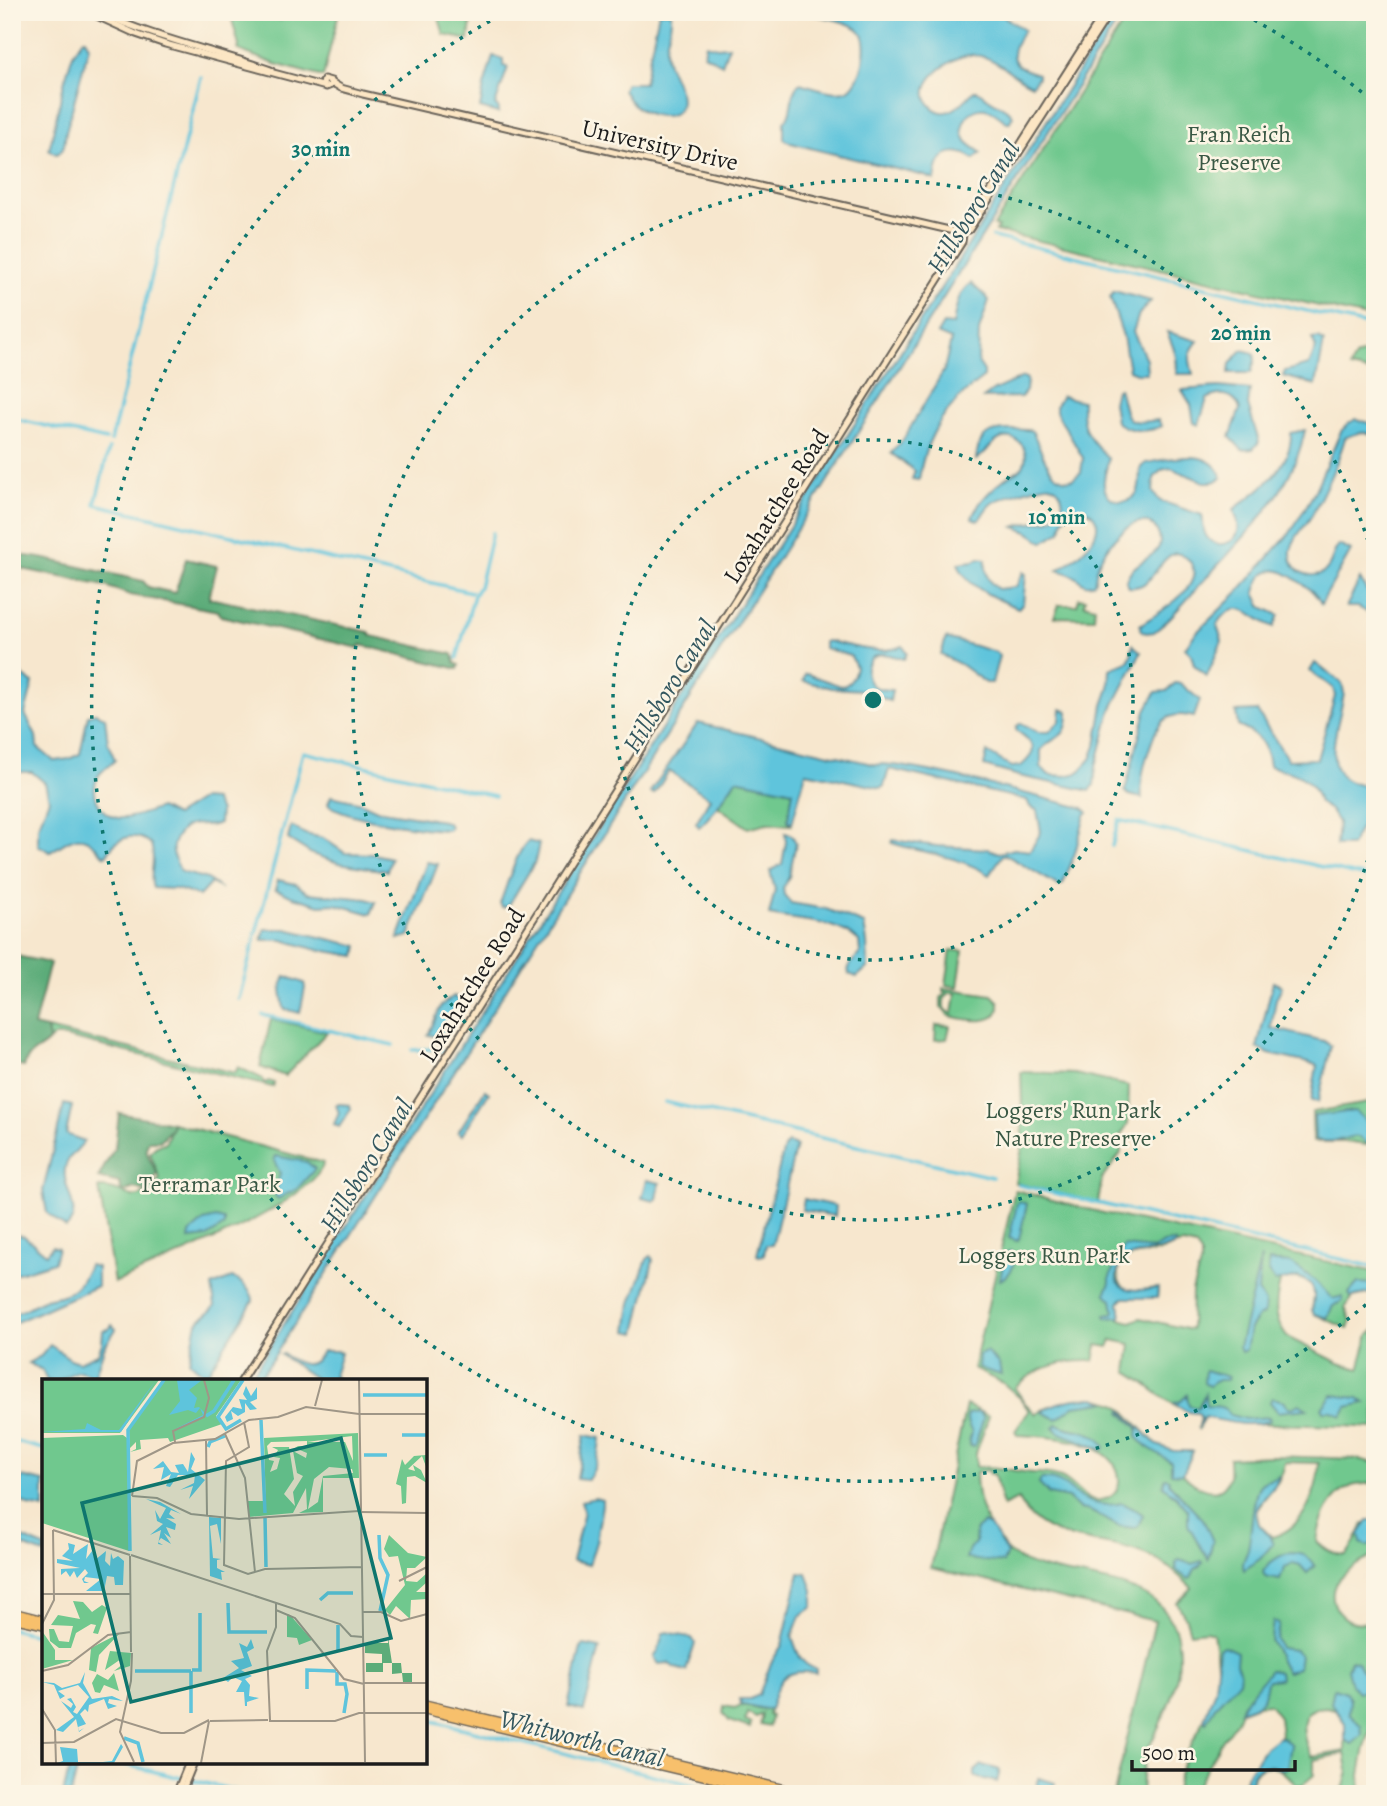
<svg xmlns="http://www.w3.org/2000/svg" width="1387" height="1806" viewBox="0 0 1387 1806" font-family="Alegreya,serif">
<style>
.green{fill:#70c88e;stroke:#467255;stroke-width:2;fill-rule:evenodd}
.forest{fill:#5cac79;stroke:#3c644a;stroke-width:2}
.water{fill:#5ec4dc;stroke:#3d707c;stroke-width:2}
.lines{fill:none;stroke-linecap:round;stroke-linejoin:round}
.canal{stroke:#5ec4dc;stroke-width:3.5}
.secondary-casing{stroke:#69635a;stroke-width:9}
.primary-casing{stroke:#69635a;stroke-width:10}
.secondary{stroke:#fce6c4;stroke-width:5}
.primary{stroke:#f7c06c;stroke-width:7}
.ring{fill:none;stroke:#0f766e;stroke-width:3.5;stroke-dasharray:3.5 7}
.labels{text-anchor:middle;stroke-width:5;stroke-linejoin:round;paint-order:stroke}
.park-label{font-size:24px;fill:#395844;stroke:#fcf5e5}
.street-label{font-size:24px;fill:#1c1c1c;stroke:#fcf5e5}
.water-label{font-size:26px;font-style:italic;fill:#33575f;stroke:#fcf5e5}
.inset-river{fill:none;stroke:#5ec4dc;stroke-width:3.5}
.inset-road{fill:none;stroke:#9f9687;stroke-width:2}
.view{fill:#0f766e;fill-opacity:0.15;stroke:#0f766e;stroke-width:3.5}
.inset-edge{fill:none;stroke:#1c1c1c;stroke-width:3.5}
.centre{fill:#0f766e;stroke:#fcf5e5;stroke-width:3.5}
.ring-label{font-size:21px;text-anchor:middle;font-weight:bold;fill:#0f766e;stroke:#fcf5e5;stroke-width:5;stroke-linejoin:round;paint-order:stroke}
</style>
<rect width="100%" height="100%" fill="#fcf5e5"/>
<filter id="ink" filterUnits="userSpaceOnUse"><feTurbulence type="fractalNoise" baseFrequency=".0143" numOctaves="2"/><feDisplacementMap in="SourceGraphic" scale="14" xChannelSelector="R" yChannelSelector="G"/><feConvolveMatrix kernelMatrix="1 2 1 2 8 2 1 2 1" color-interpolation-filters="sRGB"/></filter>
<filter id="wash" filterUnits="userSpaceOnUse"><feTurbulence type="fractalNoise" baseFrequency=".00686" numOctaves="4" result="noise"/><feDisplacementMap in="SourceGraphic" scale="28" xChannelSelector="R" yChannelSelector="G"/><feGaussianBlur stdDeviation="1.57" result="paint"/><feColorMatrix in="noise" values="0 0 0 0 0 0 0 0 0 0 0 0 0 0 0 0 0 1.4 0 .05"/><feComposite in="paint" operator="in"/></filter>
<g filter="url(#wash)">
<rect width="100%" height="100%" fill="#f7e7ce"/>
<g class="green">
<path d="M230,12h36l14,8 15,-8h44l-16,65 -48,-13 -37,-14 1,-4z"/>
<path d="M437,12h35l-3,28 -25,-5z"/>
<path d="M1130,12h245v307l-379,-88 2,-4 -4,-1z"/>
<path d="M1365,352l10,2v19l-25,-5 5,-11z"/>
<path d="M1079,598l6,1 -1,5 11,3 -1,11 -40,-1 5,-12h18z"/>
<path d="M736,779l57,12 -5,29 3,5 -24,-2 -19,5 -32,-23 6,-4z"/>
<path d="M951,950l12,1 -5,36 -12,-2z"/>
<path d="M943,988l49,7 7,7c3,27 -34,17 -50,14l-8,-9v-9l5,-6 -3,-1zM950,993h6l-3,21 -7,-4c-4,-7 -2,-13 4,-17z"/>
<path d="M271,1019l56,13 -42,44 -25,-9z"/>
<path d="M936,1025l14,1 -3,13 -12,1z"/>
<path d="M47,1029l188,44 3,-6 25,12v4l6,-2 5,2 -1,4 -208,-50h-12l-4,4z"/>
<path d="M1021,1072l54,2 54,12 -1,38 -8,12 1,17 -19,26 -4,24 -83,-20 8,-40z"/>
<path d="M1375,1102v44l-31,-4h-31l-1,-30z"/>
<path d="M173,1123l151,40c-14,43 -166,100 -210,120l-15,-95c33,0 32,24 61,-9l-10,-26 5,-6 11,-5z"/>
<path d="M1015,1190l84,22 276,60v20l-22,5 -8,11 6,12 -3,9 -34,-15 -2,-4 3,-20c-10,-13 -21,-16 -35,-8 -5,21 -7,37 7,55l52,26 20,6 10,-35 6,-4v98c-57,-5 -115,-1 -171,-11l-6,13 3,-12 -3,-5c-29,-4 -46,-28 -71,-41l4,-28 -19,-4 -3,7 -12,-2 -3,16c-31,-1 -57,5 -79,27l10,15 11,11 11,-7 29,-8 19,-1 21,6 8,6 33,35 16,6h20l-10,23c11,13 39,29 46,2 1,-5 0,-12 0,-18l45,-2 84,3 17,4v20c-8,1 -16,1 -23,3 -21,8 -33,35 -35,56 9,9 17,12 29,13 10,-12 11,-20 18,-32l11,-3v35c-13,7 -33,16 -40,30 -11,23 21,52 40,30v102l-10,30 -5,28 1,19h-19l6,-23 -3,-18 -31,7v15l-12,10h-6c-5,-5 -11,-13 -18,-16 -18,-9 -30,8 -27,25h-19l12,-12 20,-33 14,-9 3,-6 -2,-17 -10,-13 -12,1 -16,6 -4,10 -17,23 -28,50h-16c2,-40 32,-69 40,-107 3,-18 0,-36 -3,-54l-7,-2 -16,2 -4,-14 -9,-16 15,-15c-15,-14 -28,-27 -48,-34 -43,-18 -101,-7 -126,-55l-15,7 -9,-32h-4l-2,-4 -12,2c0,26 7,49 23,68 4,4 6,10 10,13 47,35 157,12 169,88 6,42 -15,75 -31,111 -5,12 -5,28 -6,42h-27l41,-173 -224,-53 35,-163 23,11 -13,37v14c22,-1 27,2 48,5 12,2 26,0 37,5 14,6 24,26 40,23 10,-2 17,-8 18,-17 3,-44 -74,-47 -102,-48l-2,-4 14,-20 -9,-13 -17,-15 -30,-14zM1183,1244l13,3 5,7v8l-9,29 -1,39 -51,-12 -9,4 -11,-3 -1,-16 4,-5h34l1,-8 -3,-2 -23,4c-8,-4 -13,-7 -14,-17 -1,-24 21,-18 38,-23 9,-2 17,-7 27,-8zM1285,1462l34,1c-1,30 -16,66 -47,74l-13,-12 -3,-14c10,-19 26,-26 29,-49zM1326,1707l9,2 10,14v28l-33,6c-7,-12 -16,-41 2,-48 4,-2 8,-1 12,-2z"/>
<path d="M741,1705l28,5 -1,5 3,1 -2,10 -9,-2 2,-10 -6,3 -9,-5 -2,9 6,2 -1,5 -21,-7 -6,-8 1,-7 11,2z"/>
</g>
<g class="forest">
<path d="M12,554l29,4 102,23 5,6 27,6 11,-34 31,7 -8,32 160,34 2,4 82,18 2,9 4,2 -1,4 -97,-24 -2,3 -138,-32 -3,-5 -88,-16 -25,-9 -93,-19z"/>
<path d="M12,955l38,8 -16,63 13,3 2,12c-9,10 -21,10 -25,26l-12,-3z"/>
<path d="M119,1113l54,10 -1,5 -12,13h-11c-7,9 3,22 8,31l-6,16 -5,3 -12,-3 -10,4 -3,-1 -1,-8 -22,-5 17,-31z"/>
</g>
<g class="water">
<path d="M659,12h12c2,15 -7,28 -5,43 1,17 25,42 10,57 -7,6 -17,4 -26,2 -12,-4 -22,-13 -27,-25l3,-6h18z"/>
<path d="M801,12h196l27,18c-17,23 -16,36 14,44v3l-6,8c-19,-8 -36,-28 -57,-30 -16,-2 -47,18 -49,35 -1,5 1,11 4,15 16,18 33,-2 44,-14h3l33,21 3,4 -4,7c-8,-3 -14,-13 -24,-14 -16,-2 -28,16 -20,30 3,7 12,9 16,14l-7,6c-12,-8 -28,-11 -35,4 -3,6 -3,12 -4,17l-10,-4 -111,-27 -23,-6 -7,-4v-17c10,-9 5,-29 15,-39 14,3 36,13 49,7 14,-8 23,-49 11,-60 -11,-10 -44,-14 -58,-18z"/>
<path d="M1116,12h8l-847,1340 -20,29h-9z"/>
<path d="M85,39l4,7 -23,86c-2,9 0,19 -10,22l-7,-4 16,-71 8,-25 9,-14z"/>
<path d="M706,44l11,3 12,-1 -7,18 -18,-10z"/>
<path d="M493,56l10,3v7l5,1 -13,38 4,4 -1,4 -18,-5 4,-22z"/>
<path d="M971,283l18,17 -10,31 -1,31 6,9v6c-36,26 -59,58 -65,103l-7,-1 3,-8 -24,-18 12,-13 41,-70 7,-30 -14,-6 6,-10 10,1c3,-16 4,-33 18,-42z"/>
<path d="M1114,291l37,10 -12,13 -6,18 13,27 1,14h-11l-7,-3 -6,-34 -13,-39z"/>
<path d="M1167,332l31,9c-11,13 -9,18 -5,33h-17c3,-16 -3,-27 -9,-42z"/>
<path d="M1319,338l5,4 -8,43 -33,-9 2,-5 24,-6 7,-17 -4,-9z"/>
<path d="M1242,350l12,3 1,7 -4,13h-22l1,-9z"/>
<path d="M1023,377l4,2 -1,12 -5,6 -38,1 11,-8z"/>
<path d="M1218,387l32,3 -2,15 11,37 -6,7 -11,1 -12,-13 10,-28c-6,-16 -19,-17 -33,-10l-8,26 -5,-2 -3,-18 -9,-15z"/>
<path d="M1119,388c9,29 1,38 39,32l4,6c-15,7 -32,6 -46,-4l-3,-20 3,-13z"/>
<path d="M1062,396l20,5c-1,31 6,35 26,57 0,9 -5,18 -4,27 1,17 23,22 32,9 6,-8 2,-19 5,-27l5,-4c25,-4 65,-17 76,15l-9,4h-9l-33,-14 -10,2 -7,8 -1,14 7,9 42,14c2,7 0,16 5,22 8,12 28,8 31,-6 2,-8 -3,-15 -4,-22 26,-19 58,-42 57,-76l14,-3c-13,63 -57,102 -98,147 -14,15 -37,44 -53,55l-8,1 -5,-3 -1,-5c16,-11 63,-36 52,-60 -4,-8 -9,-11 -17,-12 -19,7 -22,37 -46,34l-3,-6c4,-19 34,-24 34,-39 0,-7 -4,-15 -10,-18 -18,-11 -44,23 -51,38 -3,7 -3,14 -5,21 -10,4 -11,-1 -20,-7 -4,-3 -11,-4 -16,-6 78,-49 17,-77 5,-50 -1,3 -1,7 -2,11l-18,11 -15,-10 -14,-5c11,-5 26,-4 37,-8 16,-6 15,-30 -1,-34 -5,-2 -53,14 -58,18 -6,5 -10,12 -13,18l-7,-3c6,-17 21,-30 35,-41 4,-3 10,-5 14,-9 8,-8 5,-23 -5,-28 -5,-3 -11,-3 -16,-1 -9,4 -15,16 -24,21 2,-27 15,-31 39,-30 6,0 11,-1 17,1 10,17 16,54 41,48l8,-7 2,-14 -27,-46v-7z"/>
<path d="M1356,419l19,6v11c-10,-6 -19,-3 -30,2 -7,25 -20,51 -32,75 -6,12 -20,24 -22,38 -1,9 3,19 12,22 6,3 15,3 21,-1 10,-8 7,-19 15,-27l12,6 -30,53c-4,-10 -11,-15 -20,-21 -21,-16 -39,-21 -46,10l7,14 17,8 -5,12c-24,-9 -36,-35 -57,-2l5,16 -15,35 -13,-11 -3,-11 -6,-6 10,-14 44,-43 51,-58 23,-38 28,-64 8,-8z"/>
<path d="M979,558l7,1c-1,13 0,22 12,30l18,-2 7,-15 3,2 -3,30 -5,4c-21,-9 -53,-21 -60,-45l16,-2z"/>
<path d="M1360,579l8,14 7,7v17l-17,-10h-12z"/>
<path d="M946,638l50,14 3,4 -7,27h-6l-26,-19 -19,-9z"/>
<path d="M12,641c2,19 2,32 21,42l-8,31 11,22 1,11 17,14 15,-2 11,-5 8,-39 7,-2 10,4 3,26 7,17c-5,5 -13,10 -16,15 -10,17 -1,39 19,43 9,2 33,-7 42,-10l15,8 27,-17 12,1 6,11 -1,12c-9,6 -18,-1 -28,2 -6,1 -10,5 -13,10 -10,13 -4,23 3,37l26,7 14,10 -10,-6 -12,13 -22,-7 -24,-1c-5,-12 4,-26 -2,-44 -18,-14 -36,-6 -45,12 -7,-3 -7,-7 -13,-12 -17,-15 -29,1 -43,8l-12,-7v-18l11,-28 -4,-16 -13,-11h-20z"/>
<path d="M826,641c25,4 52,15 77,5l4,7 -3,6c-7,-1 -14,-5 -22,-5 -17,1 -21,25 -7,33 5,2 12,3 17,3l-2,11 -27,-11 -31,-2 -29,-7 2,-7h2l34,12c10,-1 13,-10 15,-19l-5,-11 -27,-8v-6z"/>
<path d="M1133,645l8,7 -30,58 -15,56 -2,19 -4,6 -71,-15 -35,-10 3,-14 25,15 9,-1c21,-17 11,-24 -5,-36l1,-4 4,-3 17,9h11l11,-11 1,-12 7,2c0,31 -12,22 -27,39v17l8,8 16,1 13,-3 13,-14 5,-13 7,-41 6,-17 1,-19c16,-8 20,-2 23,-24z"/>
<path d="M1315,663l27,20 2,10c-6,39 -32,94 31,93v34h-11l-13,26h-15l2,-24 -8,-12 -11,-7c-6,-27 -27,-31 -50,-37 -3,-24 -10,-31 -31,-40l-2,-14 21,-1 31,49 29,-1 18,-63 -2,-8 -23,-17z"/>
<path d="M1175,683l6,1 19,16 -6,17c-32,-9 -38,11 -46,36 -5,15 -8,29 -6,45l-13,-3 -4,-4 21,-81 10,-18 11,-1z"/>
<path d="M698,723l178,42c19,-7 177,36 208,43l4,5 -3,2 -10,38 -12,31 -4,2 -53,-31h-3l-14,20c-31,-20 -64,-21 -97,-32l1,-3 44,6 51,3 11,4 15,-4 16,2 11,-19 -4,-22 -7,-3 -3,-7 -138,-31 -5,17 -3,2 -75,-16 -14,51 -4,-3 5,-29 -57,-12c-9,14 -24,37 -37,48l-3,-4 14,-25 -41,-27 -15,23 -4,-2z"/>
<path d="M331,796l31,7 15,7 66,11 5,2 2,4 -2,3c-25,-1 -102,-11 -120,-26z"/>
<path d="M291,826l14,8 18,4 22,15 29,1 17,4 -4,13 -48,-8 -27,-9 -24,-15z"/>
<path d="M785,833l7,2 4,8 -7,34 -6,11 1,7 7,8 35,6 38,15 3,18 1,25 -11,10 -8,-3c-3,-9 6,-14 11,-21l-1,-12c-22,-21 -61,-20 -90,-26l6,-25 -5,-19 12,-7 4,-22z"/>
<path d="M528,841l11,3 -4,18 -27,44 -6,1 -2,-4c7,-17 16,-51 28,-62z"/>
<path d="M427,862l11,2 -29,72 -11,3z"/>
<path d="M278,880l18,4 12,9 59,6 9,3 -5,12 -36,-10 -15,1 -27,-8 -18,-8z"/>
<path d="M265,929h21l72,17 -2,10 -42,-7 -31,-9h-21z"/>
<path d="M285,976l19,7 1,5 -5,25 -16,-4 -3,-19z"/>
<path d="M1273,982l9,4 -6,13 -5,29 53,13 7,5 -13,56 -7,-1 6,-36 -48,-11 -12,-6z"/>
<path d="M454,996l9,7v3l-21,31 -14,-2 13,-29z"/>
<path d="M485,1090l4,3 -27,42 -4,-3z"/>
<path d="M64,1104l8,2 -6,28 18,7c-6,10 -17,15 -19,28 -4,19 20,43 1,59l-19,-15 -4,-22z"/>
<path d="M339,1104l11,1 1,4 -12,18 -5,-3 5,-11 -3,-8z"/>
<path d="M1355,1111l20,18v13l-7,2c-14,-12 -14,-7 -28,-4 -8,2 -18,1 -25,0l-1,-24z"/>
<path d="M788,1143l8,3 -22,92 -2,7h-6l-2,10 -5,1 -2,-1 27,-107z"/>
<path d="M276,1156l31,6 8,7 -18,20 -19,10 -3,-4 5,-22 -6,-12z"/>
<path d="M647,1180l13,3 -3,16 -3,2 -12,-3z"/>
<path d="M804,1199l32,7 -1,10 -33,-6z"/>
<path d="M1020,1202l7,2 -8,35 -2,2 -8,-3 8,-34z"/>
<path d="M216,1218l8,2v6l-17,11 -18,2 1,-6 14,-12z"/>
<path d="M16,1235l8,1 22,18 6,-8 6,2 -4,14 -39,12 -3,-10v-27z"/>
<path d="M1175,1242v3c-15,8 -50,7 -55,19 -14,31 22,27 38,24l-1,10h-34l-4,5 2,14 -15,1 -1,-3 7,-1 2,-3 -2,-11 -7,-7 5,-10v-7l14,-30 29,3 11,-6z"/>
<path d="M1010,1251l6,3c-3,13 -4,20 -16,26l5,-26z"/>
<path d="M651,1256l2,4 -17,73 -9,-2 4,-28 16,-44z"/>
<path d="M1261,1258l-3,33 7,12 -1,11 -6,3 -8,11 -4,22 -5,2 -2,-5z"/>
<path d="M1269,1261c7,2 17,0 23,3 15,9 29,21 40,35l11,-3v5l-10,5 -6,12 -13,-4 -2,-4c4,-16 4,-27 -14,-33l-23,5 -7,-10z"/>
<path d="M89,1265l8,2v19l-85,38v-10c12,-2 20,-9 31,-14 5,-3 11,-2 16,-4 18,-4 23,-16 30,-31z"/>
<path d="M232,1278c9,2 21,14 21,23l-45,71 -5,1 -14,-12 7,-34c3,-10 13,-12 19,-21l-3,-20z"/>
<path d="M1358,1283l17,1v8l-24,5 -2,-4z"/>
<path d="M112,1325l4,4 -12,19 -10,30c-20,-14 -18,-4 -34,2 -1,1 -11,1 -13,1l-5,-11 -14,-7 13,-7 9,-11 22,15 7,2 19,-8 4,-11 1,-13 6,-1z"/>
<path d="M322,1351h15l4,2 -7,23 5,5h-20l-38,-26 2,-1c14,10 30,18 39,-3z"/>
<path d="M986,1352l13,12 2,11 -23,-7 1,-13z"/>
<path d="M1205,1370l23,7 -1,3h-9l-9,6 -5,-3z"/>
<path d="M1205,1394l1,12c10,1 18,-2 24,9l15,4 24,-2 1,3c-19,9 -45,1 -66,-3l-6,13 3,-12 -3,-5 -10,-1 -14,-9 7,-2 6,-6 2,11 9,2z"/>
<path d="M1332,1395l26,3 7,5 -18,4 -5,9 -10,-5h-9l-1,-3z"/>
<path d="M1095,1398l10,4 -31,4 -17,13 -15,-7c13,-11 36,-14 53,-14z"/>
<path d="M1272,1398l13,3 2,5 5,2 7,-4 8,5 -29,3 -8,-10z"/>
<path d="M1122,1410l35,35 16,6h20l-10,23 -12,-1v-11l-25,-16 -9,-9 1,-9 -17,-16z"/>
<path d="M979,1412l5,6 -10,28h-4l-1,-5 3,-9c-3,-6 -7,-11 -4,-18z"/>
<path d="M1057,1424c17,9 39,3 48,24l-2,2 -45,-18 -4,-4z"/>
<path d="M585,1435l15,3c-1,13 -4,33 -13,42l-10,-1v-2z"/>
<path d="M1279,1476c-3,16 -23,22 -23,39 0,13 15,17 17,29l-13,15 -16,11c-3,-9 2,-12 4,-21 3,-13 5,-57 12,-64 6,-7 13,-4 19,-9z"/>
<path d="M22,1477l22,5v27l-15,-3 -14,-8z"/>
<path d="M1165,1478l4,1v4l34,36 10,22 -5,18 -20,-34v-15l-12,-14 -13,-10z"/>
<path d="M1041,1479c25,-2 30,17 50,23 11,4 22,3 32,1 7,5 14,6 20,12l-5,11 -4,2 -16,-2 -28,-15 -10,-2 -12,-11 -19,-4 -10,-10z"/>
<path d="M595,1498l7,2v5l-6,37 -7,23 -17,-4 12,-50 -3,-10z"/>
<path d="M1368,1520h7v22l-8,4 -6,-3 -2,-9z"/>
<path d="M983,1523l7,3 17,27 -4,10 -37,-4 3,-10 6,-6 1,-14z"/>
<path d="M12,1534l32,13v7l-32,-12z"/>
<path d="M1289,1553c11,0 21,2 26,13l-8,7 -7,-8 -7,-2 -9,5 -4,12 -15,-3 -2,-5c4,-9 17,-17 26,-19z"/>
<path d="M1179,1560l13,4 10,-3 1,2 -8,6 -4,8 -3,2 -12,-9v-7z"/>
<path d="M799,1573l8,1 6,16v17l-13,9 -8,21c6,15 7,27 24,32v4c-35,-5 -37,6 -46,37l-29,-6 -1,-5h10l9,-4 12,-32 11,-18z"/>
<path d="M1273,1621l6,3 -3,15 4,9 15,2 5,5 -2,13 -11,4c-9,-8 -8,-21 -16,-30z"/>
<path d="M668,1632l24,6 3,5 -9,28 -11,-3 -7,-5 -9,1 -5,-7 4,-5 5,-19z"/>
<path d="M584,1645l16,3 -16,63 -16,-4 13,-60z"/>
<path d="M1224,1646l13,6 -1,11 4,9 -1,9 -23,24 -10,17 -2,-3 11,-30 4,-41z"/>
<path d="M1351,1660l7,2 12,24 -5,5 -7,1 -7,-7 -4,-16z"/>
<path d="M1270,1670l9,2 1,7 -12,1c-3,6 -2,13 -5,18 -4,8 -15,9 -23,13l2,-6z"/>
<path d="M1334,1688l12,4 4,8 -1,13 12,13 1,9 -10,9 -7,-4v-17l-14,-20z"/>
<path d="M1279,1737l5,1 7,7 -4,23c-7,3 -8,-1 -16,-2 -17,-2 -23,14 -20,28h-6l1,-18 18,-27z"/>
<path d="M71,1762h8l-8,32h-8z"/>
<path d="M982,1765l18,5 -3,12 -22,-5v-6z"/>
<path d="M1039,1778l16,5 1,11 -21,-2z"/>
</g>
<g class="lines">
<g class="canal">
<path d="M993,237l382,90"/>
<path d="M12,418l94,22"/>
<path d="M111,441l90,-364"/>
<path d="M109,449l-14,55 376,88"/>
<path d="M457,658l17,-63 5,-8 13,-54"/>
<path d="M1112,846l7,-26 256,59"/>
<path d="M239,999l64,-247 192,44"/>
<path d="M263,1015l130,30"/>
<path d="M412,1050l19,-1 13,2"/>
<path d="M665,1102l327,75"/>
<path d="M1019,1185l356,82"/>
<path d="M12,1441l32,8"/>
<path d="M12,1629l25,6"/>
<path d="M425,1719l305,75"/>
<path d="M115,1762l66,16"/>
<path d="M192,1780l58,14"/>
</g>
</g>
</g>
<g filter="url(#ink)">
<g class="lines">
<defs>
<g id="secondary">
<path d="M88,12l48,22 29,10 161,43 5,-2v-4l-7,-2 -1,6"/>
<path d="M98,12c56,26 115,38 173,58"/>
<path d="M331,82l10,6 22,6 599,139"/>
<path d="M965,227l27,-38 113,-177"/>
<path d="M969,230l141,-218"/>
<path d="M241,1381l721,-1139 1,-8"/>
<path d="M176,1794l13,-32"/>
<path d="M181,1794l13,-32"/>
</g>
<g id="primary">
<path d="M12,1612l32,8"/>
<path d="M12,1618l32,7"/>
<path d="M425,1704l381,90"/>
<path d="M425,1710l354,84"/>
</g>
</defs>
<use href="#secondary" class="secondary-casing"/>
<use href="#primary" class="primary-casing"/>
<use href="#secondary" class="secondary"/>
<use href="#primary" class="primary"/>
</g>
</g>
<g class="ring">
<circle cx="873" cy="700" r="260"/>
<path d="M1374 839A520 520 0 1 1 1374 561"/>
<path d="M1374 1298A780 780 0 1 1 501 15M1245 15A780 780 0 0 1 1374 102"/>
</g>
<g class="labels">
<g class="park-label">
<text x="1239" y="142">Fran Reich<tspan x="1239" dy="28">Preserve</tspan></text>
<text x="1073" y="1118">Loggers' Run Park<tspan x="1073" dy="28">Nature Preserve</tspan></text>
<text x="210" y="1192">Terramar Park</text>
<text x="1044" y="1263">Loggers Run Park</text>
</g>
<g class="street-label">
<text transform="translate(660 145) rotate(13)" y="8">University Drive</text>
<text transform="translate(776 506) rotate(-58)" y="8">Loxahatchee Road</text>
<text transform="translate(472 985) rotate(-58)" y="8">Loxahatchee Road</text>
</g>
<g class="water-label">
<text transform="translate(973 207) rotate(-58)" y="9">Hillsboro Canal</text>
<text transform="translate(669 686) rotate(-58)" y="9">Hillsboro Canal</text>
<text transform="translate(366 1165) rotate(-58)" y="9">Hillsboro Canal</text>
<text transform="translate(582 1738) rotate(14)" y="9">Whitworth Canal</text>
</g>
</g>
<g transform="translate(42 1379)">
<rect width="385" height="385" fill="#f7e7ce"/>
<path d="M0,1h117l-39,53h-78zM122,1h77l-25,36 6,8 -52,18 -2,-4 -28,2 1,9 -11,3 6,-3v-7l-6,6 -1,-19zM316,54l1,45h-36v34l-24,1 8,-4 -1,-21 -13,25 -44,4 -2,-16h18l1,11 -2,-74zM310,57l1,25 -8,-19h-38zM265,62v5h-9l-3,2 12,5 -1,5 -13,-7 4,22 6,3 -10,16 2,14 -11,-12 10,-15 -5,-32h-17l6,3 -4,7 6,1 -3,11 -7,3 4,-11 -5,-1 -2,-14 4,-4zM287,88l23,2 1,4 -30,3 -5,26 -10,7 6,-30zM81,56l4,3 2,113 -87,-28v-85zM384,76l1,14 -5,-13 -14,13 7,2 -2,-6 8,5 6,13 -12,-7 -8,1 -1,26 -4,1 -1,-18 -5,-2 6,-25 3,6 9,-9zM347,156l19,18 19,4 -12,11h-8l-1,13 11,1 10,-9v9l-11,10h11v7l-16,1 -1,19 -14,-13 -6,9 -5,-5 20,-25 -7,-29 -9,1 -5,-8zM31,222l10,1 9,10 10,-7 5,3 -9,26 -5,-1 3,-8 -5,-1 -15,9 -5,15h-12l-9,-7 -1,-12h5l5,12 10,1 4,-16 -22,-1 7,-10 22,4zM245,235l3,1 22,25 -13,5 -2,-7 -10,-1zM0,252l13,19v10h18l-31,9zM78,254l-21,22 -3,17 -7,-2 2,-22zM68,272l21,2 -1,13 -16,5 9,-7 -2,-5 -16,11zM72,294l5,18 -15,-6 -4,8 -5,-1 -3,-9 5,-9 11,6z" fill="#70c88e" fill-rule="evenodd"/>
<path d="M346,258l4,26h9l1,10h10v9h-9l-1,-9 -10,1v-11h-9v9h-17v-9h16v-9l-17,-1v-10h23z" fill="#5cac79"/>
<path d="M114,1l-35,52h-79l43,-3 2,-6 14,7h18zM135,1h25l-13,10 8,8 -3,10 5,-1 5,5v4l-1,1 -9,5 -19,7 28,-14 -3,-7 -4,5 -8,-3 -19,5 11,-14zM204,7l5,10 6,-9v12l-7,3 7,7 -7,1 -5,-7v9l-7,4 -7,-5 2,8 -6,3 -2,-5 8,-10 9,2 -3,-10 8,1 -4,-6zM149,73l4,7 -4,10 14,11 -16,19 4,-13 -13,4 14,-7 1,-8h-17l-8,12 -4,-1 5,-12 -10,6 3,-13 -11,2 10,-8 8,11 8,1 -4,-8 8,-1 5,8zM104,120l14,3 21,12 -10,-4 -2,4 6,5 -9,-1 10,6 -1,6 -9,-3 5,11 -7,-5 7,11 -10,-6 -3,4 5,3 -5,-1 3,-14 -11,5 13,-11 -6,-3 -2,-11 5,9 6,-11zM167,138l12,1v26l-4,-20 -7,2 3,32 8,1 -4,1v8l8,4h-4l1,8 -12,-4zM26,164l7,2 -2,9 15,-10 -2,15 6,-8 3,9 11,-9 -1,10 5,5 1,-13 2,6 5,-3 6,5 -1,24h-8l-1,-8 -7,-1 -3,15h-18l15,-12 -16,-2 -1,4 5,2h-5l-2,-4 6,-6 -3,-4 -8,9 -3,-7 -4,6 -4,-6 -5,4v-6l19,-1 -23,-5v-4l16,2 -11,-5 7,-7zM209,260l3,9 -7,4 5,14 -11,4 11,6 -7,3 5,6 -1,11 10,2 -12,4v4h-2l-1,-14h-8l6,-11 -9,-4 -5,5 -5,-4 16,-10 -8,-7 13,-3 -5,-15 8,4zM43,293l-2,11 9,16 20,-3 11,5 -14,-2 -1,4 9,3 -9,3 -4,-10 -15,6 -1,7 -3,-3 -5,5 6,10 -8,3 1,4 5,-3 -5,4 -3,-13 -13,13 -7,-2 18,-13 -13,-16 10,7 2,-4 -6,-5 4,-1 5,9 -3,5 4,2 12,-17 -11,-12 -20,6 7,5 -5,3 -6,-14 -12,-3 12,1 8,5 18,-5zM79,365l2,3 -9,16h-57l6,-2 -3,-14 17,2 1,13h25l9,-1z" fill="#5ec4dc"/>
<path class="inset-river" d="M321,16h64M164,37l8,-5 20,-31M199,41l-15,9 -8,-12 25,-37M219,41l4,93M360,56h25M166,68l2,-5 15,-6M322,76h23M223,138l1,50M337,156l1,23 8,17 -8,36M88,172l-2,-121 36,-50M278,221l8,-7h25M186,224l1,29h38M296,246v26M150,291h8v-57M93,292h56M149,292v42M295,293v12h8l2,10 -3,19M265,310v-19l29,1M82,359l14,5 5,19"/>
<path class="inset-road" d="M317,1l6,382M273,27l7,-26M317,35h68M202,43l5,25 -23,14 -2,104 24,9 17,-5 97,-2M183,55l20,44 10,94M164,61l1,75M133,63l-2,-11 31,-14 5,-19 -5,-18M90,117l5,-35 36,-18 42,-4 34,-19 29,-3 28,-10 53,7M90,117l25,2 34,16 48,5 120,-8M318,133l67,1M11,151l77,25M89,176l209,69 11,12 12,1M88,177l1,96M357,202l28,-14M0,215h88M234,231l19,8 49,61 20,5M320,233h19l20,9 26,-7M0,245l12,-24 -1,-70M90,274l-1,28 -11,51 14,30M0,292l26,-6 40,-30 23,-3M322,304h63M0,330l13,21 1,33M228,341l-3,-69 9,-24v-24M168,342l58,-1M227,342h66l24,-8h68M0,364l32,-1 42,-23 45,14h23l25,-13M159,384l8,-42"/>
<path class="view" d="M299,59l50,200 -260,64 -49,-199z"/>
<rect width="385" height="385" class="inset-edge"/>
</g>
<circle cx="873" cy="700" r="10" class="centre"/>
<g class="ring-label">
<text x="321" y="156">30 min</text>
<text x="1241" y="340">20 min</text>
<text x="1057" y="524">10 min</text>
</g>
<rect width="1387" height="1806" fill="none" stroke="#fcf5e5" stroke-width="42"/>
<path d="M1132 1760v10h163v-10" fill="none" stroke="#1c1c1c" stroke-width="3.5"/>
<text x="1142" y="1760" font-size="21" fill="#1c1c1c" stroke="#fcf5e5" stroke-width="5" paint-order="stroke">500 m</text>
</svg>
